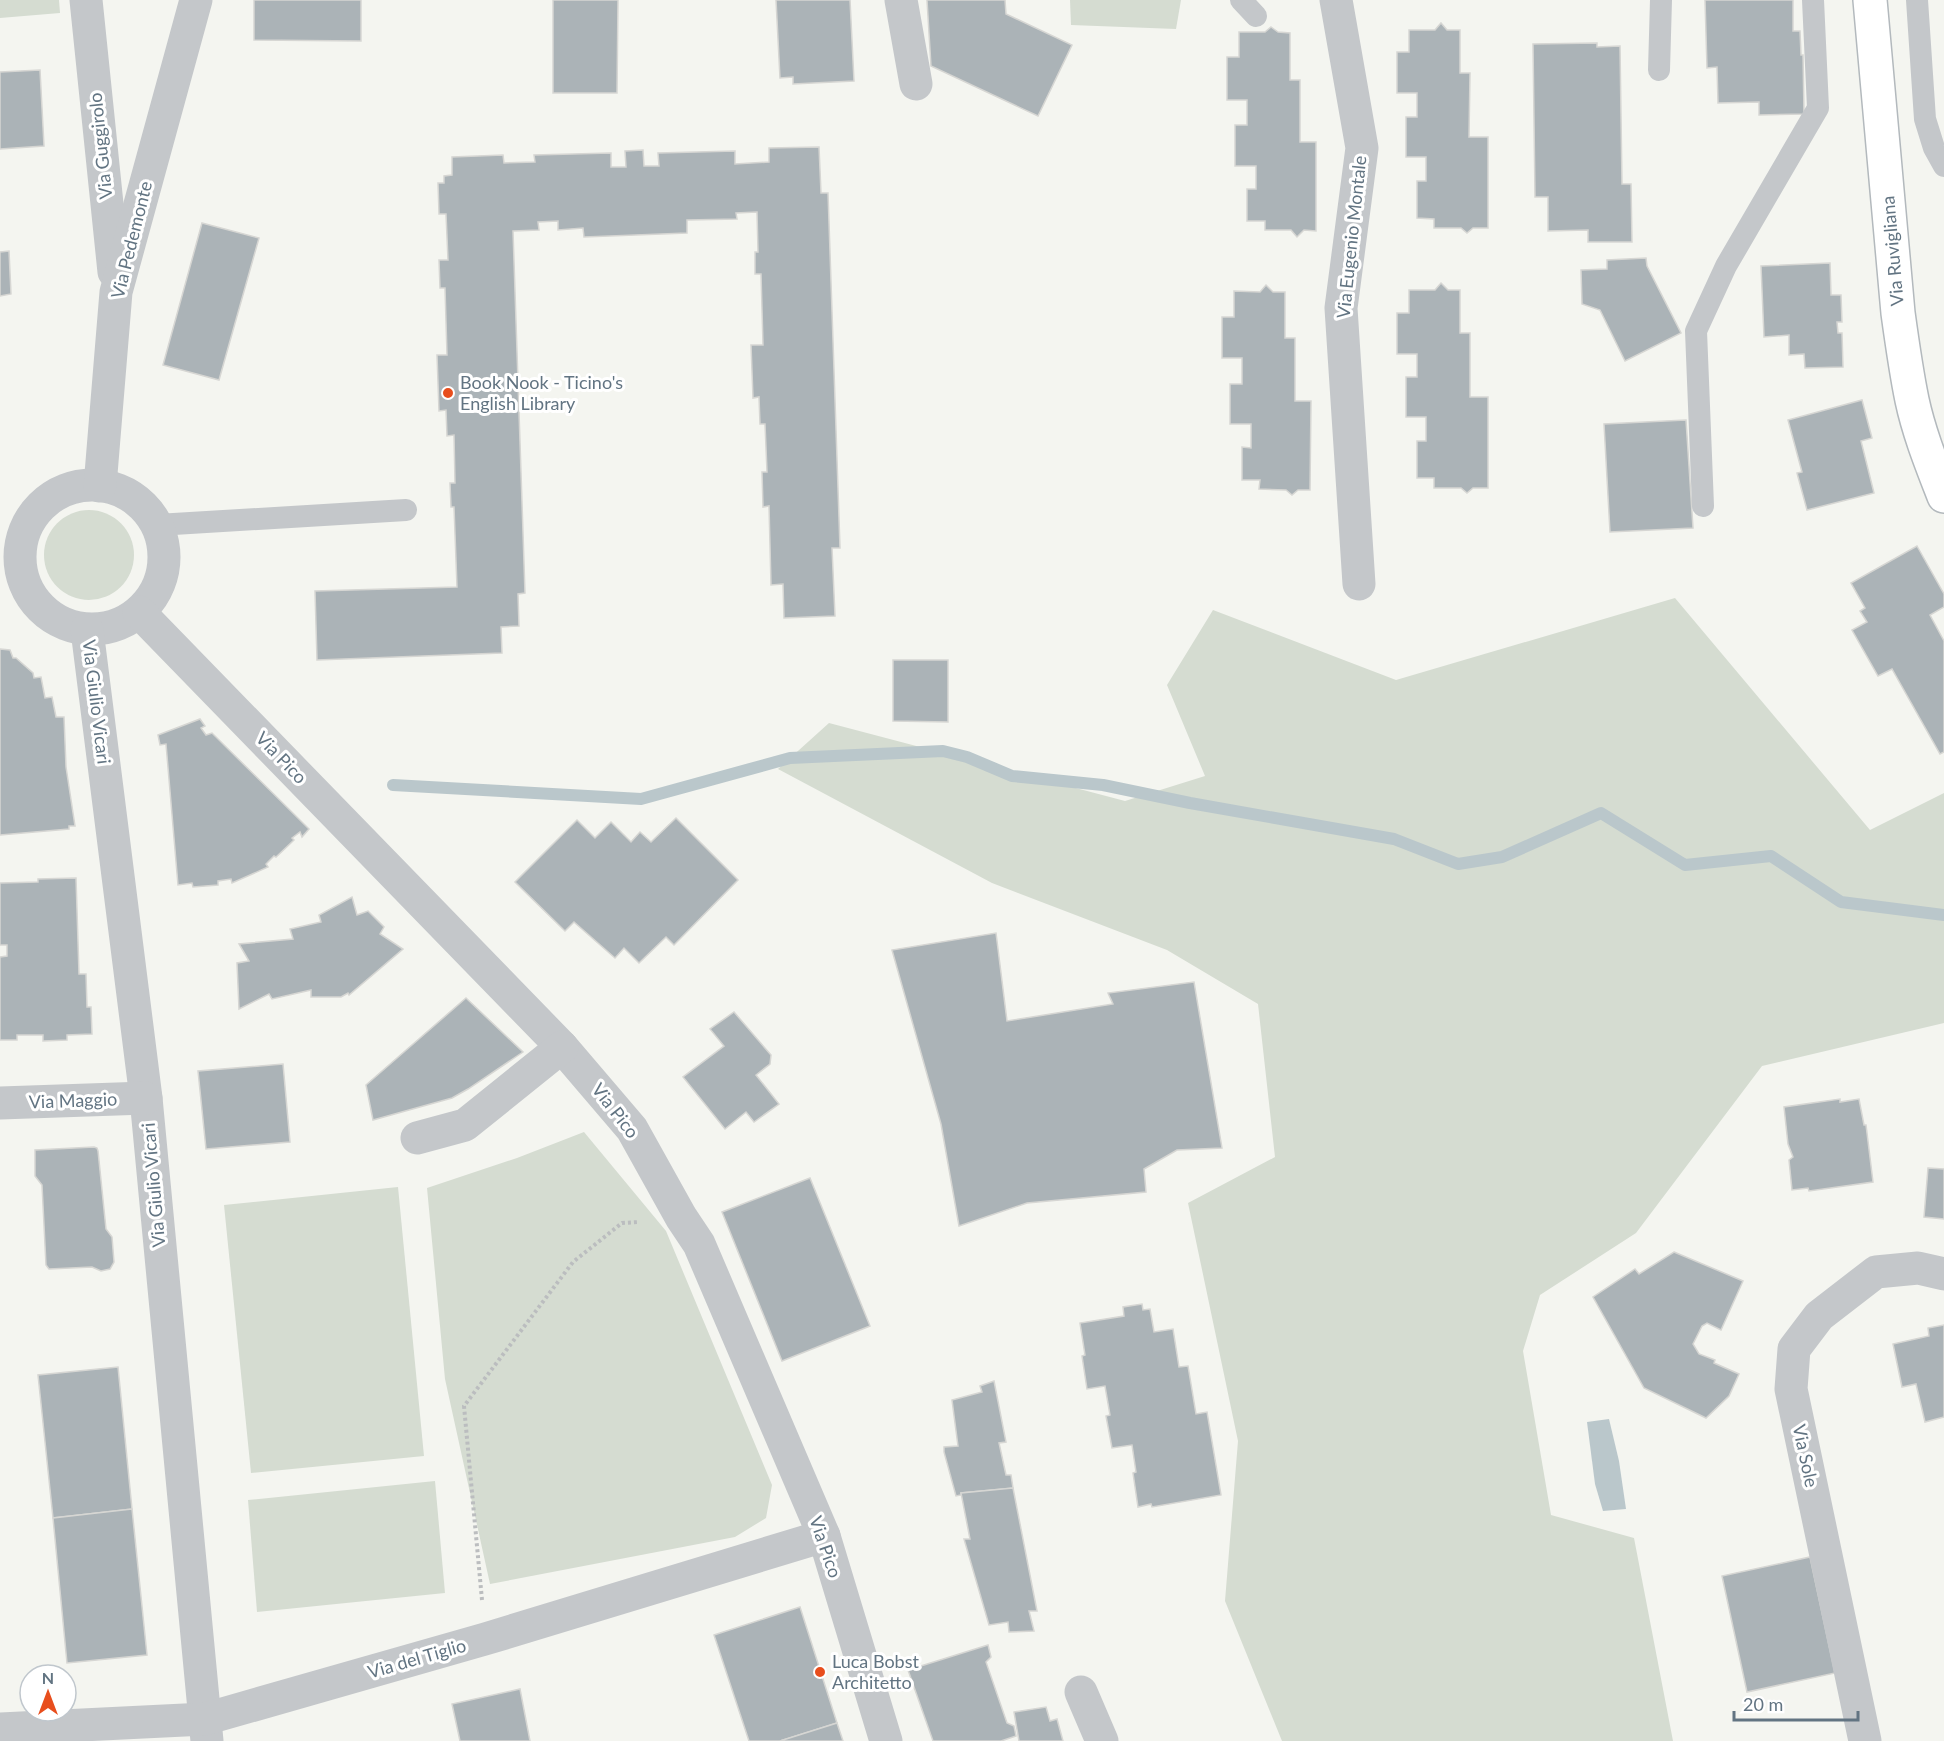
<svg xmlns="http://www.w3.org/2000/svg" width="1944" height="1741" viewBox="0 0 1944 1741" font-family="Lato,sans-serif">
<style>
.green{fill:#d5dcd1}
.water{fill:#bac7cb}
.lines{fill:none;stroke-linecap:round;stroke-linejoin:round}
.stream{stroke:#bac7cb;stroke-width:12}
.building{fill:#abb3b7;stroke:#d6d6d3;stroke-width:1.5}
.secondary-casing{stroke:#b3b9bd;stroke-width:36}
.path{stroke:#bbbdbf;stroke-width:4;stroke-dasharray:3 3;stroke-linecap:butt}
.lane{stroke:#c4c7ca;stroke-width:22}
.street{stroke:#c4c7ca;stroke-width:33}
.secondary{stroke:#fff;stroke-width:33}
.poi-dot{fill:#e84e1d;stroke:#fff;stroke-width:2}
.labels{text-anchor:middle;stroke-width:6;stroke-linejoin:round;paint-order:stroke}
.street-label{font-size:18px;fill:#627482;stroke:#fff}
.poi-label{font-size:18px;fill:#627482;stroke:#fff;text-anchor:start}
</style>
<rect width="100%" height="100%" fill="#f4f5f0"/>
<g class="green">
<path d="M0,0h59l1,13 -60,5z"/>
<path d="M1070,0h111l-5,29 -105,-4z"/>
<circle cx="89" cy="555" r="45"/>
<path d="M1675,598l195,232 74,-37v230l-182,43 -126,167 -96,62 -17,56 28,164 83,23 39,203h-391l-57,-140 13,-160 -50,-238 87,-46 -17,-153 -91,-54 -175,-67 -214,-114 51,-46 296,78 80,-25 -38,-91 46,-75 183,70z"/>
<path d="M584,1132l82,99 106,254 -6,33 -31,19 -245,47 -45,-205 -18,-191 90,-30z"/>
<path d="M398,1187l26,269 -173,17 -27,-268z"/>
<path d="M435,1481l10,112 -188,19 -9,-112z"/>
</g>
<path class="water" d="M1609,1419l10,42 7,48 -23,2 -8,-27 -8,-62z"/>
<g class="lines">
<path class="stream" d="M393,785l248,14 149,-41 153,-7 24,6 45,19 91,9 87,18 204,36 64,25 44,-7 99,-44 84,52 86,-9 70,46 103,13"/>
</g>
<g class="building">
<path d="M254,0h107v41l-107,-1z"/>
<path d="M553,0h65l-1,93h-64z"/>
<path d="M776,0h74l4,81 -61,3v-7l-13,1z"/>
<path d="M927,0h78l1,14 66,31 -34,71 -107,-50z"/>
<path d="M1705,0h88v31h7l1,24h2l1,59 -45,1v-13l-41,1 -1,-36 -10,1z"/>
<path d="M1441,23l6,7h13v43h10l-1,64h19v91h-15l-6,5 -6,-5h-27v-9l-17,-1v-37h9v-24h-20v-40h11v-24h-20v-41h12v-22h26z"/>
<path d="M1271,27l7,5 12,1v47h10v62h16v89l-12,-1 -7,7 -6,-7h-26v-9h-18v-32h9v-23h-21v-41h12v-25h-20v-43h12v-25h26z"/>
<path d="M1597,43v4l23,-1 2,138h9l1,58h-44v-12l-40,1v-34h-13l-2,-153z"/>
<path d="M40,70l4,76 -44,3v-77z"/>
<path d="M819,147l2,46h7l12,355h-8l3,68 -51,2 -1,-34 -12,1 -2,-79 -6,1 -1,-35h5l-2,-48h-5l-1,-27 -6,1 -2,-53h12l-2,-71h-6v-22h3l-1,-40 -21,1 1,6 -50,1v13l-103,4 -1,-9 -25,2v-9l-20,1 1,8 -26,1 12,362 -7,1 1,32 -18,1 1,26 -185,7 -2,-69 142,-4 -3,-80h-3l-1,-24h5l-1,-48 -7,1 -1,-26 -7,1 -2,-56h10l-2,-67h-5l-1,-28h9l-2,-46h-7l-1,-31h6v-7l8,-1v-18l51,-2 1,8 31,-1 -1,-7 77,-2v14h15l-1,-16 18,-1 1,16h15l-1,-13 77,-2v13l34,-2v-14z"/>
<path d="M202,223l57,15 -40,142 -56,-15z"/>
<path d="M9,251l2,43 -11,2v-44z"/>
<path d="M1646,258l1,8 34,67 -56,28 -25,-51 -18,-6 -1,-34 26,-1v-9z"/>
<path d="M1830,263l1,32h10l1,27h-5l1,11h4l1,34 -38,1 -1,-14 -15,1v-20l-25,2 -3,-71z"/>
<path d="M1441,283l7,7h12v43h10v64h18v91h-15l-6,5 -6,-5h-27v-10h-17v-37h9v-24h-20v-40h11v-23h-20v-41h12v-23h26z"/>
<path d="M1266,285l7,7h12v46h10v63h16l-1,89h-12l-6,5 -6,-5 -27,-1 1,-9h-18v-33l9,1v-24h-21v-40h12v-26h-20v-41h12v-26l26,1z"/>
<path d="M1862,400l10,38 -11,3 13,52 -67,17 -10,-37 5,-1 -14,-52z"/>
<path d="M1686,420l7,108 -83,4 -6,-108z"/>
<path d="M1917,546l27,48v13l-14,8 14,26v111l-4,2 -48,-85 -14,7 -26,-46 15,-8 -7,-11 5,-3 -14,-25z"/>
<path d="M0,649l10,1 3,8h3l17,15 1,5 7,-1 4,21 7,-1 4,20h8l2,50 9,59h-6v3l-69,6z"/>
<path d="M893,660h55v62l-55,-1z"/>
<path d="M200,719l5,7 -4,2 5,7 6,-2 97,96 -7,8 -2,-5 -8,6 2,2 -18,17 -2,-1 -8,8 2,3 -36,16 -1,-4 -13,2v4l-25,2 -1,-4 -14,2 -12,-141 -6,1 -2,-10z"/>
<path d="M676,818l62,62 -64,65 -8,-8 -27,26 -15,-15 -9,10 -41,-36 -9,9 -50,-49 62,-62 18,18 16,-16 20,20 9,-10 11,10z"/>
<path d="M76,878l3,96h7l1,33h4l1,27 -25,1v5l-24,1v-6h-26v5h-17v-83l7,-1v-11h-7v-62l38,-1v-3z"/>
<path d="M352,897l5,18 11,-4 16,16 -4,7 23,15 -54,46 -1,-2 -7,4h-30v-7l-39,9 -3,-5 -30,15 -2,-46 12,-2 -10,-17 54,-5 -3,-10 31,-7 -2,-7z"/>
<path d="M996,933l11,88 106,-17 -5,-11 86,-11 28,166 -45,2 -33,19 2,23 -119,11 -68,23 -18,-102 -49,-174z"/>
<path d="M466,998l57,54 -55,37 -16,9 -79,22 -7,-35z"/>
<path d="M734,1012l37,43 -1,9 -14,11 23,29 -25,18 -8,-10 -21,17 -42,-52 41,-31 -14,-17z"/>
<path d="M283,1064l7,78 -84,7 -8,-78z"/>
<path d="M1840,1099v3l19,-3 5,26h2l7,57 -64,9 -1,-3 -16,2 -3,-30 4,-3 -5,-13 -4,-37z"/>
<path d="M94,1147l3,1 1,3 8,78 6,8 2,25 -4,7 -9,2 -9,-4 -43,2 -3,-4 -4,-80 -7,-9v-26z"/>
<path d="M1928,1168l16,1v50l-20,-2z"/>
<path d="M810,1178l60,148 -88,35 -60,-149z"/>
<path d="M1674,1252l69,29 -22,49 -14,-7 -5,3 -9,18 6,10 16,6 -1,3 25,11 -10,22 -23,22 -62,-30 -51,-91 42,-28 4,5z"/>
<path d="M1142,1304l1,6 7,-1 4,23 19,-3 6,38 9,-1 8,48 11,-2 14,83 -69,12 -1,-3 -13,3 -5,-34 3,-1 -4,-27 -20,3 -6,-32 4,-1 -5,-29 -18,3 -5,-33 3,-1 -5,-32 44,-7 -1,-9z"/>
<path d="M1944,1325v92l-19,5 -9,-38 -14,3 -9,-43 36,-8 -1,-8z"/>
<path d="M118,1367l14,142 -79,9 -15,-143z"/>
<path d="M994,1381l12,61 -7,1 7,32h5l2,13 -52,5v2l-5,1 -12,-44v-5l14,-1 -6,-46 30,-8 -2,-6z"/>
<path d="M1013,1488l24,123h-8l5,20 -25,1 -1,-10 -19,3 -25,-86h6l-9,-46z"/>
<path d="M132,1509l15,146 -80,8 -14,-145z"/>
<path d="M1810,1557l25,116 -88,19 -25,-116z"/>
<path d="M800,1607l37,116 -57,18h-31l-35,-106z"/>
<path d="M988,1645l3,12 -5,5 21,61 7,3 2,10 -15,5h-68l-25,-71z"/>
<path d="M520,1689l10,52h-70l-8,-37z"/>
<path d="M1046,1707l4,14 7,-2 6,22h-44l-5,-29z"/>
<path d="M837,1723l6,18h-63z"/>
</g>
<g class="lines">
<defs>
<path id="secondary" d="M1870,0l28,313c4,29 8,58 14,87 7,33 20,65 32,96"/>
</defs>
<use href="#secondary" class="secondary-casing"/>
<path class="path" d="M482,1600l-18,-194 109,-144 49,-39 17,-1"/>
<g class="lane">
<path d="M1241,0l15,16"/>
<path d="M1917,0l8,119 9,29 10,18"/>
<path d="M1659,70l2,-70"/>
<path d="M1703,506l-7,-175 30,-65 92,-158 -5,-108"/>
<path d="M157,525l249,-15"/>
</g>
<g class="street">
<path d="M86,0l28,272"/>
<path d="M901,0l15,84"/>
<path d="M1336,0l26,148 -21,160 18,276"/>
<circle cx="92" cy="557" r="72"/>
<path d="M100,486l16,-194 80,-292"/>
<path d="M139,612l423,435 70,82 49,88 18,27 125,292 62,205"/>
<path d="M87,630l59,468 61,643"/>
<path d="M0,1103l146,-5"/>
<path d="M417,1138l48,-13 97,-78"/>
<path d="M1081,1692l21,49"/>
<path d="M0,1729l205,-10 280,-80 339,-103"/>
<path d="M1865,1741l-74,-352 3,-40 25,-33 57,-44 42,-4 26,6"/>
</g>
<use href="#secondary" class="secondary"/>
</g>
<g class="poi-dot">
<circle cx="448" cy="393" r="6"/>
<circle cx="820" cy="1672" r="6"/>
</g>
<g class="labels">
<g class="street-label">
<text transform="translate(101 146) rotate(-96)" y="6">Via Guggirolo</text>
<text transform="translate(1352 237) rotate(-84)" y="6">Via Eugenio Montale</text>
<text transform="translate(132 240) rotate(-76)" y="6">Via Pedemonte</text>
<text transform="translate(1893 251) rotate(-95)" y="6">Via Ruvigliana</text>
<text transform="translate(96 702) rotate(83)" y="6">Via Giulio Vicari</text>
<text transform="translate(281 758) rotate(46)" y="6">Via Pico</text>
<text transform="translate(73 1101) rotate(-2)" y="6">Via Maggio</text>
<text transform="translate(615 1111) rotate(52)" y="6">Via Pico</text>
<text transform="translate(154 1185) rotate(-95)" y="6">Via Giulio Vicari</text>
<text transform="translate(1805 1456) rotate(78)" y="6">Via Sole</text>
<text transform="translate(825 1547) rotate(71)" y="6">Via Pico</text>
<text transform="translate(417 1659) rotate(-16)" y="6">Via del Tiglio</text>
</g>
<g class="poi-label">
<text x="460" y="389">Book Nook - Ticino's<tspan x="460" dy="21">English Library</tspan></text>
<text x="832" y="1668">Luca Bobst<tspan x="832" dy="21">Architetto</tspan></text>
</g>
</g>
<g transform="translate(48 1693)"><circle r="28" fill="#ffffff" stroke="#c0c7cd" stroke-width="1.5"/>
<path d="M0-4.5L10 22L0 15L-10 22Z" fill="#e84e1d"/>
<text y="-9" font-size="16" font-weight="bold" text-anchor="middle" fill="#627482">N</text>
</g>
<path d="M1734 1711v9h124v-9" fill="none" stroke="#627482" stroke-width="3"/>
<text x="1743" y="1711" font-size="18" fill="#627482" stroke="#ffffff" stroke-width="4.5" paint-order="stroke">20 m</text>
</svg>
